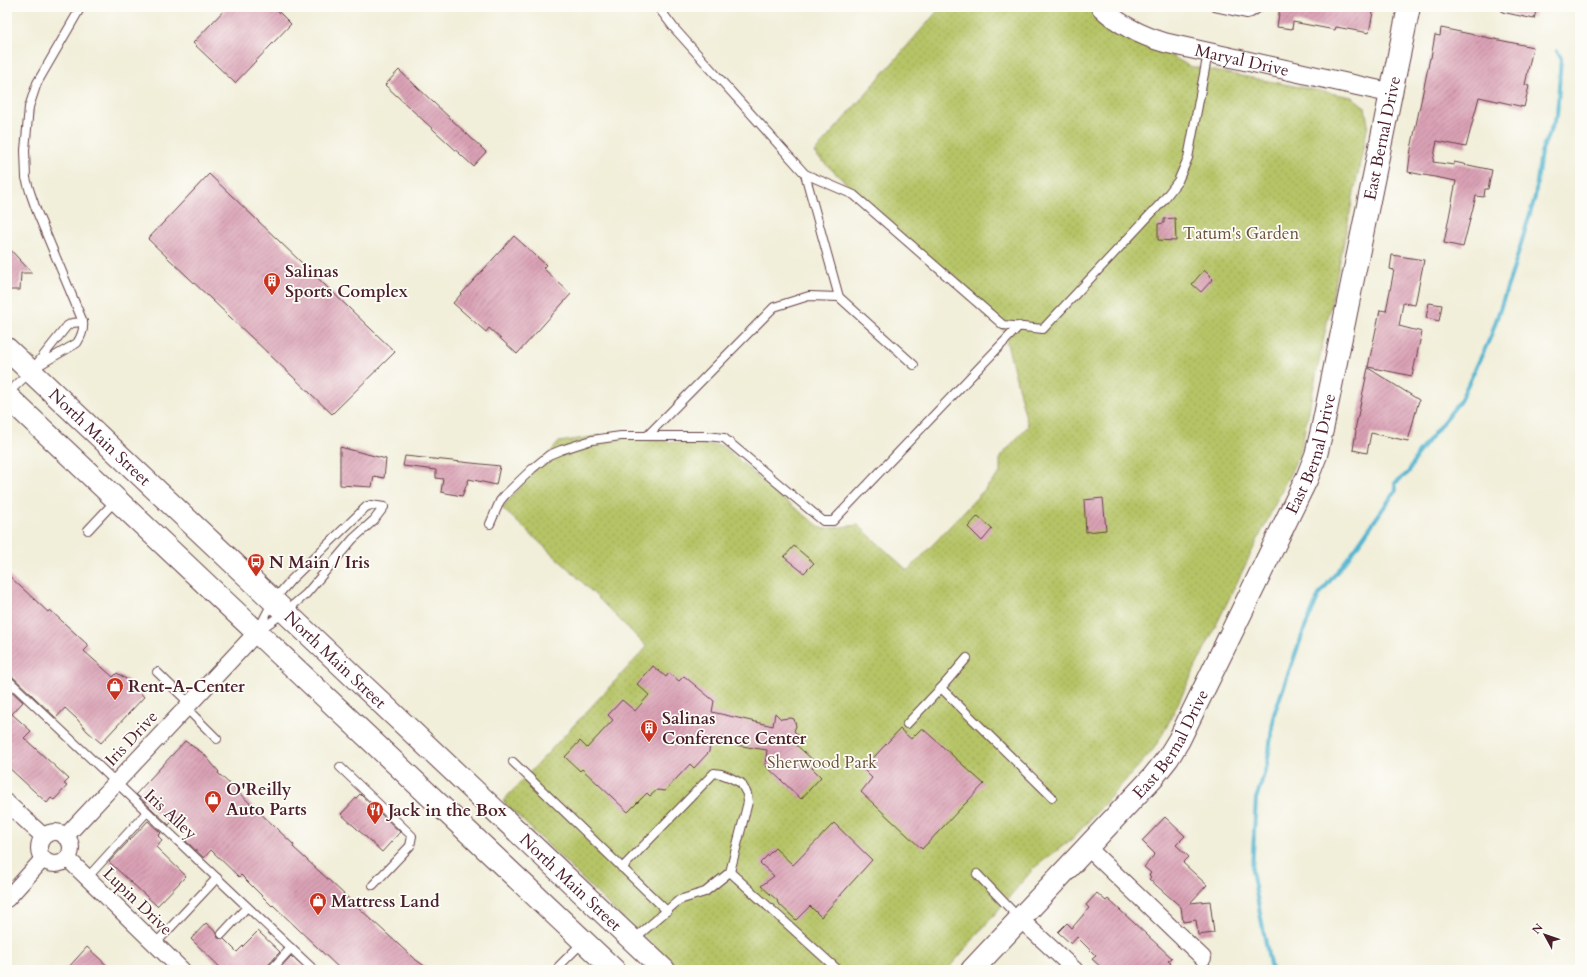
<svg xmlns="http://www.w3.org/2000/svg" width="1587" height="977" viewBox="0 0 1587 977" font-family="Cardo,serif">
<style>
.park{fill:url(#park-dots);stroke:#807248}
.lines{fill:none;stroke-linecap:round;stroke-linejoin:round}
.stream{stroke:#50b4cf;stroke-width:4}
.building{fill:url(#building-hatch)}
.service-casing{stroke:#633e45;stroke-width:10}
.minor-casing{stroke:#633e45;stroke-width:18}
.tertiary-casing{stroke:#633e45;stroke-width:21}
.secondary-casing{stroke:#633e45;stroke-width:24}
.primary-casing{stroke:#633e45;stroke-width:24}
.service{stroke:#fff;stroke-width:8}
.minor{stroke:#fff;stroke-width:16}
.tertiary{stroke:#fff;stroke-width:19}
.secondary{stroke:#fff;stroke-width:22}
.primary{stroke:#fff;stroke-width:22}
.labels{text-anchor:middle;stroke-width:3.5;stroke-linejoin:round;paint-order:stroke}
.street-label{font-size:17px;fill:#4a1f2b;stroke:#fdfcf7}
.park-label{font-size:17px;fill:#6a513d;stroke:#fdfcf7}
.poi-label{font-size:17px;font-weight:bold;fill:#4a1f2b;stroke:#fdfcf7;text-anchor:start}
</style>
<defs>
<pattern id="park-dots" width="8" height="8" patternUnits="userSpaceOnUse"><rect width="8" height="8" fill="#b6c466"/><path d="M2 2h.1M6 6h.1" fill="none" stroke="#9ea859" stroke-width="1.8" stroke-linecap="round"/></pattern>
<pattern id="building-hatch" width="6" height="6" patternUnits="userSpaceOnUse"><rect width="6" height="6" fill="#daa1b5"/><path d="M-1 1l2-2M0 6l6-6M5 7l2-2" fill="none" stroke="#b38393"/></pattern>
</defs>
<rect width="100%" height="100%" fill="#fdfcf7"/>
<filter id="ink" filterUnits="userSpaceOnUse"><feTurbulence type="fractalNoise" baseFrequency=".025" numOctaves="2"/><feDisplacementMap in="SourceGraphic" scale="8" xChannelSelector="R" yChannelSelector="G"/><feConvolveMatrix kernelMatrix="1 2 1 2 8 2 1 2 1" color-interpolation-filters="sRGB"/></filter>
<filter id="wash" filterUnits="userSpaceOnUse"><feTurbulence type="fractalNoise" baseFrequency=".012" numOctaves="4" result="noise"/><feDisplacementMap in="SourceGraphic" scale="16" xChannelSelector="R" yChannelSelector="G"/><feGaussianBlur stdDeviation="0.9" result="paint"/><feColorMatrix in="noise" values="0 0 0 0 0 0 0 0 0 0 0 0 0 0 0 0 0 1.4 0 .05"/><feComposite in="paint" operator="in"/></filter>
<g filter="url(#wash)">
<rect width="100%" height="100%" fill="#f1eed9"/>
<path class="park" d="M941,7h145l103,59 163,31 13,10 3,18 -68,328 -135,277 -12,20 -80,88 -39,30 -87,102h-268l-61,-56 -115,-113 144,-154 -75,-75 -70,-64 57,-66 59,-9 52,9 53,4 56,50 44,33 35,-4 50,46 92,-98v-16l28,-31 -24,-95 -190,-178z"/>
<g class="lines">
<path class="stream" d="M1271,970l-19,-99 4,-72 11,-34 7,-51 30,-84 15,-35 38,-49 39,-56 -1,-7 13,-10 11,-21 41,-51 31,-65 23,-69 21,-70 6,-45 16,-37 4,-57 -4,-7"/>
</g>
<g id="blocks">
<g class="building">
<path d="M227,7h47l17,17 -56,59 -42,-40z"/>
<path d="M1280,7h94l-5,26 -33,-6 -1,3 -42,-8 -1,7 -15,-2z"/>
<path d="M1502,7h35l-3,12 -32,-7z"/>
<path d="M1441,28l92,19 -8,38 4,1 -5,21 -45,-10 -13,50 -29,-6 -4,21 21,3v-3l38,8 -4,19h-3l-1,8 -8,-1 -13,51 -19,-4 12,-62 -48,-9 3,-23 19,-91h1l4,-23 5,1z"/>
<path d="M399,70l87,82 -13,14 -88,-81z"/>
<path d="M209,174l186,178 -63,62 -184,-175z"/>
<path d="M1175,218l1,23 -18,-1v-16l6,-1v-4z"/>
<path d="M514,236l32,29 -3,3 28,26 -54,60 -28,-26 -3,4 -33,-29z"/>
<path d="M7,246l25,27h-11l-1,17h-13z"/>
<path d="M1392,255l32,5 -9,45 -12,-2 -4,23 23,6 -10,44 -44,-9 12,-57 6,1 8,-41 -4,-1z"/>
<path d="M1204,270l9,9 -12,13 -9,-8z"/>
<path d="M1429,303l13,2 -3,16 -13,-3z"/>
<path d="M1368,368l51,32 -11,41 -37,-8 -4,20 -14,-3 3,-19 -1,-1z"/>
<path d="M340,447l46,12 -2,19 -10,-2 -2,11 -32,-2z"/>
<path d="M405,456l95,10 -4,19 -27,-6 -7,17 -21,-4 2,-13 -7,-1v-8l-33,-4z"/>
<path d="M1103,498l3,32 -20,2 -2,-32z"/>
<path d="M978,516l14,13 -10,12 -14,-14z"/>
<path d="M794,546l20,17 -10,10 -20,-16z"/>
<path d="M7,574l41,38 2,-2 39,36 -5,5 29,26 4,-4 15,10 12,14 -43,46 -14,-12 -10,-12 -12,-11 -9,10 -45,-43 -4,-1z"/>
<path d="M653,666l13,11 3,-4 10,8 5,-5 30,25 -2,11 61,14 2,-13 6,6 10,-1 3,1 2,7 -2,5 4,4 -6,6 23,21 -3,6 9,9 -20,22 -36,-34 2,-15 -57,-9 -1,11 -15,16 -4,-4 -25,27 -8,-1 -7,6 -3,-3 -19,19 -46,-43 -2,2 -15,-14 15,-16 7,7 26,-28 -5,-5 14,-15 13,11 14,-16 -12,-11z"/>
<path d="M7,687l16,15 -11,12 19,17 -7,7 45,41 -5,5 3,2 -13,14 -3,-2 -4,5 -40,-37z"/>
<path d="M922,728l62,56 -62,65 -61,-57 11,-14 -9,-9 37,-40 11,10z"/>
<path d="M185,741l19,13 15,18 -1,1 76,72 -1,2 119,110 18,13h-89l-68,-65 -1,1 -31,-31 -2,2 -28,-27 -7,8 -18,-17 8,-9 -17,-16 -8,9 -33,-31z"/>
<path d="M360,794l40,38 -18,20 -41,-38z"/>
<path d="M1165,817l20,19 -9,9 13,12 -6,6 24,22 -17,18 20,-2 4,32 -16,2 -2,-15 -13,2 -2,-15 -32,-28 2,-2 -2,-2 2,-2 -7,-6 11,-13 -13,-13z"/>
<path d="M148,821l13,12 -3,3 4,4 -6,7 30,29 -29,30 -48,-44z"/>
<path d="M834,823l38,37 -51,57 -11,-11 -14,14 -19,-18 1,-1 -17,-15 13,-10 -14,-13 15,-15 18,17z"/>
<path d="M1097,893l9,8 2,-2 64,59 -4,3 3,2 -6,7h-61l-12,-11 4,-3 -19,-19 -6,7 -13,-12 9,-9 5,5 17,-20 -3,-3z"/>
<path d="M206,923l11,10 1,5 6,1 13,13 21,-21 22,21 -13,14 -1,4h-43l-32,-31z"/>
<path d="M87,947l25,23h-46z"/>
<path d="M291,956l15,14h-28z"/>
</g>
</g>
</g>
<g filter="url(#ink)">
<use href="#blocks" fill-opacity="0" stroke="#633e45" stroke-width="1"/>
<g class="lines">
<defs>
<g id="service">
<path d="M658,7l16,21 131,146 49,21 149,130 40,4 119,-127 16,-21 10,-23 20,-105"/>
<path d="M1215,7l32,7 4,-1 9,-6"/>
<path d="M805,174l34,123"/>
<path d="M31,370l46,-27c4,-6 7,-13 6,-21l-46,-110 -7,-20 -4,-14 -1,-28 4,-43 8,-24 44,-76"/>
<path d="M7,394l24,-23 36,-45 5,-3 11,-1"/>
<path d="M648,435l126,-128 35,-11 30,1 75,68"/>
<path d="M371,505l13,2 -10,13 -21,19 -47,55 -21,18 -28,20 16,-31 18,-21 75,-73z"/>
<path d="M490,524l10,-23 5,-6 27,-26 17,-14 12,-5 31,-10 29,-4h86l17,2 99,83h10l186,-195"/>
<path d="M88,530l28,-30"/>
<path d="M157,672l33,32"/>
<path d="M7,679l307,291"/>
<path d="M941,688l111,109"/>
<path d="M186,708l31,31"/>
<path d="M907,724l34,-36 26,-30"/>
<path d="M513,762l154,149"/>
<path d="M340,767l72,69 -2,10 -37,39"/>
<path d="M622,868l92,-95 7,1 8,3 12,6 6,11 1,8 -18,70 -25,20 -26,8 -46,40"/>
<path d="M730,872l108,98"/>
<path d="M977,874l42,44"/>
<path d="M87,878l60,-66"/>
<path d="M222,934l25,-27"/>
<path d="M155,944l62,-66"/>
<path d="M271,970l20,-22"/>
<path d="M563,970l-4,-4 24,-24"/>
</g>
<g id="minor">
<path d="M7,803l36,33"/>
<circle cx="55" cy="848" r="16"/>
<path d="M65,837l192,-205"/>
<path d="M1087,847l116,111"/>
<path d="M68,859l114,111"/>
<path d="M7,899l36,-40"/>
<path d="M1020,919l55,51"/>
</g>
<g id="tertiary">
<path id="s1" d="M1101,7c18,18 41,29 65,36l225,50"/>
</g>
<g id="secondary">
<path id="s2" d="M972,970l181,-193 15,-19 11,-18 128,-262 9,-23 6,-25 69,-337 18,-86"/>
</g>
<g id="primary">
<path id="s3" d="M7,349l657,621"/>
<path d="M7,396l607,574"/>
</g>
</defs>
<use href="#service" class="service-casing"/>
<use href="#minor" class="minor-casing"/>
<use href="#tertiary" class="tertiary-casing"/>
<use href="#secondary" class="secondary-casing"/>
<use href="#primary" class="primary-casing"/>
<use href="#service" class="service"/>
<use href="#minor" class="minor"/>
<use href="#tertiary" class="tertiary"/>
<use href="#secondary" class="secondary"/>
<use href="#primary" class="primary"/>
</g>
</g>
<defs>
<symbol id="building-pin" viewBox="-11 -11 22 30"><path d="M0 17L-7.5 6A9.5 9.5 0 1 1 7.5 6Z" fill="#c8321e" stroke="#fdfcf7"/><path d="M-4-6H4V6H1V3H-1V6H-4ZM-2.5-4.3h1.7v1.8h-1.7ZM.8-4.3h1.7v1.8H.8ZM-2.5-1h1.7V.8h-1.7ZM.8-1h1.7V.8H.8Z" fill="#fff"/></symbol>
<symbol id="bus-pin" viewBox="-11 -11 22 30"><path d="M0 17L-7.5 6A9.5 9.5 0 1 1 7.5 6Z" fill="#c8321e" stroke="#fdfcf7"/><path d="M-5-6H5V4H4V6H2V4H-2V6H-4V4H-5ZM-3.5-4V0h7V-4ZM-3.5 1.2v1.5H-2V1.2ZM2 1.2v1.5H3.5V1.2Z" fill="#fff"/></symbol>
<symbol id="shop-pin" viewBox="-11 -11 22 30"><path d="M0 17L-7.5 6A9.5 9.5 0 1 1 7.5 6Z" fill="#c8321e" stroke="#fdfcf7"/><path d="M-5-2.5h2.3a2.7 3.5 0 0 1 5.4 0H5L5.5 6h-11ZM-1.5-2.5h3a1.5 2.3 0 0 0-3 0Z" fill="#fff"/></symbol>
<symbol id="restaurant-pin" viewBox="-11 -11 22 30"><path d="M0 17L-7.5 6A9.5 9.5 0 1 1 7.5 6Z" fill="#c8321e" stroke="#fdfcf7"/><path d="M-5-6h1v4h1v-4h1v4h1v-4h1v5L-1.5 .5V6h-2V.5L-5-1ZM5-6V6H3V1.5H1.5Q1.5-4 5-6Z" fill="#fff"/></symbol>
</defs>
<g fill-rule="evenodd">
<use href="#building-pin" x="262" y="271" width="20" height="27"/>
<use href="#bus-pin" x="246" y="552" width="20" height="27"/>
<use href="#shop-pin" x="105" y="676" width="20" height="27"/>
<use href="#building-pin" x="639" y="718" width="20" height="27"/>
<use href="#shop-pin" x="203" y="789" width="20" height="27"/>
<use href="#restaurant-pin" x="365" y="800" width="20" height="27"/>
<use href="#shop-pin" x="308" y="891" width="20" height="27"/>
</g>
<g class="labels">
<g class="street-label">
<text dy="6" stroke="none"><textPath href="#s1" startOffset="153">Maryal Drive</textPath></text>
<text dy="6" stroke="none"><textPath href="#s2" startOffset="950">East Bernal Drive</textPath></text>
<text dy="6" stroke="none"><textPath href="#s3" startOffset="128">North Main Street</textPath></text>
<text dy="6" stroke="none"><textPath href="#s2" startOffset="626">East Bernal Drive</textPath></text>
<text dy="6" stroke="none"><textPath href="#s3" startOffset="452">North Main Street</textPath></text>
<text transform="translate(131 738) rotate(-47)" y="6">Iris Drive</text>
<text dy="6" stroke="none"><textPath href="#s2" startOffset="302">East Bernal Drive</textPath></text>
<text transform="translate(171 814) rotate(43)" y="6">Iris Alley</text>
<text dy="6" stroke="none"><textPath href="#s3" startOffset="776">North Main Street</textPath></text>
<text transform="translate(138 901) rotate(44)" y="6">Lupin Drive</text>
</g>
<g class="park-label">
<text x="1241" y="239">Tatum's Garden</text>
<text x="822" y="768">Sherwood Park</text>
</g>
<g class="poi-label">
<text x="285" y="277">Salinas<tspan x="285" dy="20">Sports Complex</tspan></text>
<text x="269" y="568">N Main / Iris</text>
<text x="128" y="692">Rent-A-Center</text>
<text x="662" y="724">Salinas<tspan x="662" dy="20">Conference Center</tspan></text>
<text x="226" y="795">O'Reilly<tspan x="226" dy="20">Auto Parts</tspan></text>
<text x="388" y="816">Jack in the Box</text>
<text x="331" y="907">Mattress Land</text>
</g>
</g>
<rect width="1587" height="977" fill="none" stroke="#fdfcf7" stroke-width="24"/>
<g transform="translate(1545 935) rotate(310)" stroke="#fdfcf7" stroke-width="3" paint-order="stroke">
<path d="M0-3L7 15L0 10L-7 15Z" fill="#4a1f2b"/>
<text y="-6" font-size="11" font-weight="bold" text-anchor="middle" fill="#4a1f2b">N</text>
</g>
</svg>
